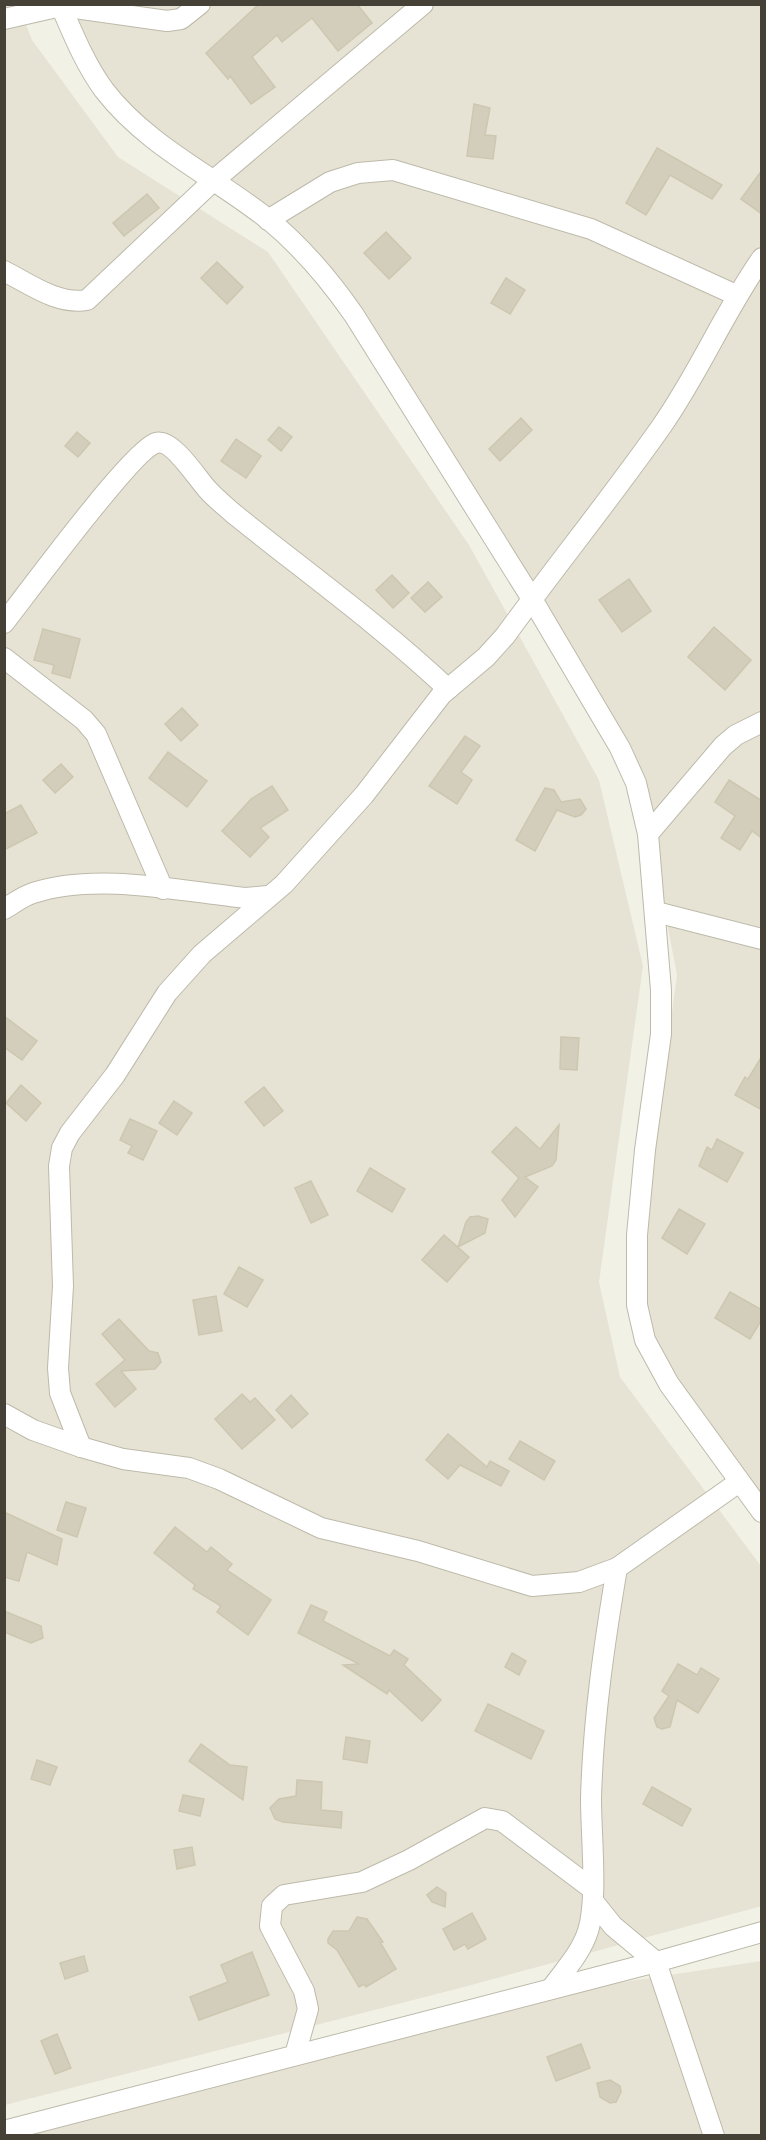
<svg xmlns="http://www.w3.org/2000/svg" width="766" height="2140" viewBox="0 0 766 2140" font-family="Roboto,sans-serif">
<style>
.residential{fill:#e6e3d5}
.building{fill:#d3cebc;stroke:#cdc7b0;stroke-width:1.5}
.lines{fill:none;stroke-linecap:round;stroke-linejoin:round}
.street-casing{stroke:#bdbaaa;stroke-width:22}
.street{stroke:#fff;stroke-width:20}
</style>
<rect width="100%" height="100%" fill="#f2f1e6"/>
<g class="residential">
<path d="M18,4l14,36 86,117 150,95 201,293 130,235 44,186 -44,316 21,95 141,189 1,340 -302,82 -455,117 -1,-2100z"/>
<path d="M67,5h694v1491l-126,-172 20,-186 22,-163 -37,-193 -324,-524 -217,-173z"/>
<path d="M761,1961v174l-744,1 587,-151z"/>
</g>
<g class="building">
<path d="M259,4h98l15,19 -34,28 -26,-33 -30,24 -5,-7 -25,22 23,30 -24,17 -21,-28 -2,3 -22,-26z"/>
<path d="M474,104l16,4 -5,27 11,1 -3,23 -26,-3z"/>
<path d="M657,148l65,37 -10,14 -42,-24 -24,40 -20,-12z"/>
<path d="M762,170v44l-21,-15z"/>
<path d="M147,194l12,14 -35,28 -11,-13z"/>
<path d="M386,232l25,26 -22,21 -25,-26z"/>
<path d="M217,262l26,25 -16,17 -26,-26z"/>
<path d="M506,278l19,12 -15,24 -19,-11z"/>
<path d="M521,418l11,12 -32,31 -11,-12z"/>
<path d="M279,427l13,10 -11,14 -13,-11z"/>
<path d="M77,432l13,11 -12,14 -13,-11z"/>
<path d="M236,439l25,17 -15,22 -25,-17z"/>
<path d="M392,575l17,18 -16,15 -17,-18z"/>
<path d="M629,579l22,32 -29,21 -23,-32z"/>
<path d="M428,582l14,15 -17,15 -14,-14z"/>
<path d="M714,627l37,33 -26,30 -37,-33z"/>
<path d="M43,629l37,10 -10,39 -18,-5 2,-8 -20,-5z"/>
<path d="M182,708l16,17 -17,16 -16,-17z"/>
<path d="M465,736l15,10 -19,26 11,8 -15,24 -28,-18z"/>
<path d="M168,752l39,29 -20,26 -38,-29z"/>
<path d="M61,764l12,13 -18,16 -12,-13z"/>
<path d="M729,780l33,21v37l-10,-7 -12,19 -19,-12 14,-22 -20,-14z"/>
<path d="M272,786l16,24 -28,18 9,9 -19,20 -28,-26 29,-32z"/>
<path d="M545,788l9,2 7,12 19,-3 6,10 -5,6 -6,2 -18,-7 -22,41 -19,-11z"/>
<path d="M21,805l16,28 -33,17v-36z"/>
<path d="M4,1016l33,25 -15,19 -18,-13z"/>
<path d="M561,1037l18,1 -2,32 -17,-1z"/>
<path d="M762,1056v54l-27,-15 10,-18 3,2z"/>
<path d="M21,1085l20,18 -15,18 -20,-18z"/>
<path d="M264,1087l19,24 -19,15 -19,-24z"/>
<path d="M174,1101l18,12 -15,22 -18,-12z"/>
<path d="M130,1119l27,12 -14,29 -15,-7 4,-7 -12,-6z"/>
<path d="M559,1125l-3,35 -4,6 -27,11 13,10 -23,30 -13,-17 17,-22 -27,-26 24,-25 24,22z"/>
<path d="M717,1139l26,14 -16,29 -28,-16 8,-19 5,3z"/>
<path d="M370,1168l35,21 -13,23 -35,-21z"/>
<path d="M311,1181l17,34 -17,8 -16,-35z"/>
<path d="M679,1209l26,15 -18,30 -25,-16z"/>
<path d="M478,1216l10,3 -3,14 -27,14 8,-25 4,-5z"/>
<path d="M444,1235l25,22 -22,25 -25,-22z"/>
<path d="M239,1267l24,13 -16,27 -23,-13z"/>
<path d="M730,1292l32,18v9l-12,20 -35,-21z"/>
<path d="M216,1296l6,35 -23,4 -6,-35z"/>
<path d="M119,1319l30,32 9,2 3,9 -6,7 -34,2 15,18 -21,18 -19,-23 29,-24 -23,-26z"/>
<path d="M242,1394l8,8 5,-4 20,22 -33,29 -27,-30z"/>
<path d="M291,1395l17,19 -16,14 -16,-18z"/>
<path d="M448,1434l39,33 3,-6 19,10 -8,15 -41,-21 -12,14 -22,-19z"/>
<path d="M520,1441l35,20 -11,19 -35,-21z"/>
<path d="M66,1502l20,6 -9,29 -20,-7z"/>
<path d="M4,1512l58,27 -5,26 -30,-13 -8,29 -15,-4z"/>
<path d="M175,1527l32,25 4,-5 21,17 -5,6 44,30 -23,35 -31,-23 4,-6 -28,-17 2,-4 -41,-32z"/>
<path d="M311,1605l16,7 -4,9 67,35 4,-6 14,9 -4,6 37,35 -19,21 -33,-31 -2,4 -44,-29 16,-1 -61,-31z"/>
<path d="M4,1611l37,15 2,12 -12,5 -27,-11z"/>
<path d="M512,1653l14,8 -7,14 -14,-8z"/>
<path d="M678,1664l19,11 4,-7 18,11 -21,34 -21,-13 -7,27 -8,2 -5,-2 -3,-9 15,-22 -7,-5z"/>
<path d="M488,1704l56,27 -13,28 -56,-28z"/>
<path d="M346,1737l24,4 -3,22 -24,-4z"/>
<path d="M201,1744l29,21 17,2 -4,33 -54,-39z"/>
<path d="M37,1760l20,7 -7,18 -19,-6z"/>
<path d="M297,1780l25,2 -1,28 21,2 -1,16 -58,-6 -8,-3 -5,-11 9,-9 17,-3z"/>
<path d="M652,1787l39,22 -9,17 -39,-22z"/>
<path d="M183,1795l21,4 -4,17 -21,-5z"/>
<path d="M192,1847l3,18 -18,4 -3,-19z"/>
<path d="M437,1887l9,6 -1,14 -13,-5 -5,-7z"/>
<path d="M472,1913l14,26 -18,10 -3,-5 -11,6 -11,-21z"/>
<path d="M357,1917l10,2 16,23h-3l16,27 -30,18 -2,-3 -5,3 -22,-37 -9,-7v-4l5,-8h16z"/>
<path d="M252,1952l17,43 -70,25 -9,-23 38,-15 -7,-17z"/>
<path d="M84,1956l4,15 -23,8 -5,-16z"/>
<path d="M57,2034l14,34 -16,6 -14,-33z"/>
<path d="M581,2044l9,24 -34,13 -9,-24z"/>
<path d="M610,2080l10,6 1,6 -5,10 -6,1 -10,-6 -3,-14z"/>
</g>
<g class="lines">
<defs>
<g id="street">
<path d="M60,4c13,30 25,60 44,86 44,57 110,86 165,130 34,28 60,59 85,95l178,284 88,149 16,35 12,51 13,156v44l-16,116 -8,85v70l8,35 24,44 93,128"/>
<path d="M4,19l57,-13 106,15 14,-2 19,-15"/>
<path d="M268,220l62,-38 28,-9 35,-3 198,59 145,66"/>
<path d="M4,271c26,13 53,34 83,29l126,-119 210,-177"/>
<path d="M4,623c22,-28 129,-174 152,-180 16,-5 41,35 51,46 8,9 18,17 27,25 72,58 146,111 214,175"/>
<path d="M4,658l80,62 12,14 67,155"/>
<path d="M648,834l75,-88 13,-11 26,-13"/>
<path d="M4,909c9,-5 19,-13 29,-16 63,-21 147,-2 213,5l21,-2"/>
<path d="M656,912l106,27"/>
<path d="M4,1414l29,16 48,17 42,12 66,9 30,11 102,49 97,23 114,35 47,-4 38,-14 122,-86"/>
<path d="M81,1447l-21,-54 -2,-25 5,-82 -4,-120 3,-18 8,-15 45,-58 52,-82 35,-39 82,-70 80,-89 78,-101 44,-37 19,-21c51,-70 106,-138 156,-209 38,-54 63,-115 101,-169"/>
<path d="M593,1901l20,25 43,36 58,174"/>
<path d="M551,1989c13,-18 30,-36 37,-58 10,-32 3,-95 3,-132 2,-78 13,-154 26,-231"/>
<path d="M295,2055l13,-46 -4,-18 -34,-65 2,-20 12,-11 78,-13 47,-22 76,-42 17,3 89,67"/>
<path d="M4,2131l652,-169 106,-30"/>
</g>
</defs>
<use href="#street" class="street-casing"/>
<use href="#street" class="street"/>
</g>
<rect width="766" height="2140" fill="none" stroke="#454136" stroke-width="12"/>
</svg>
